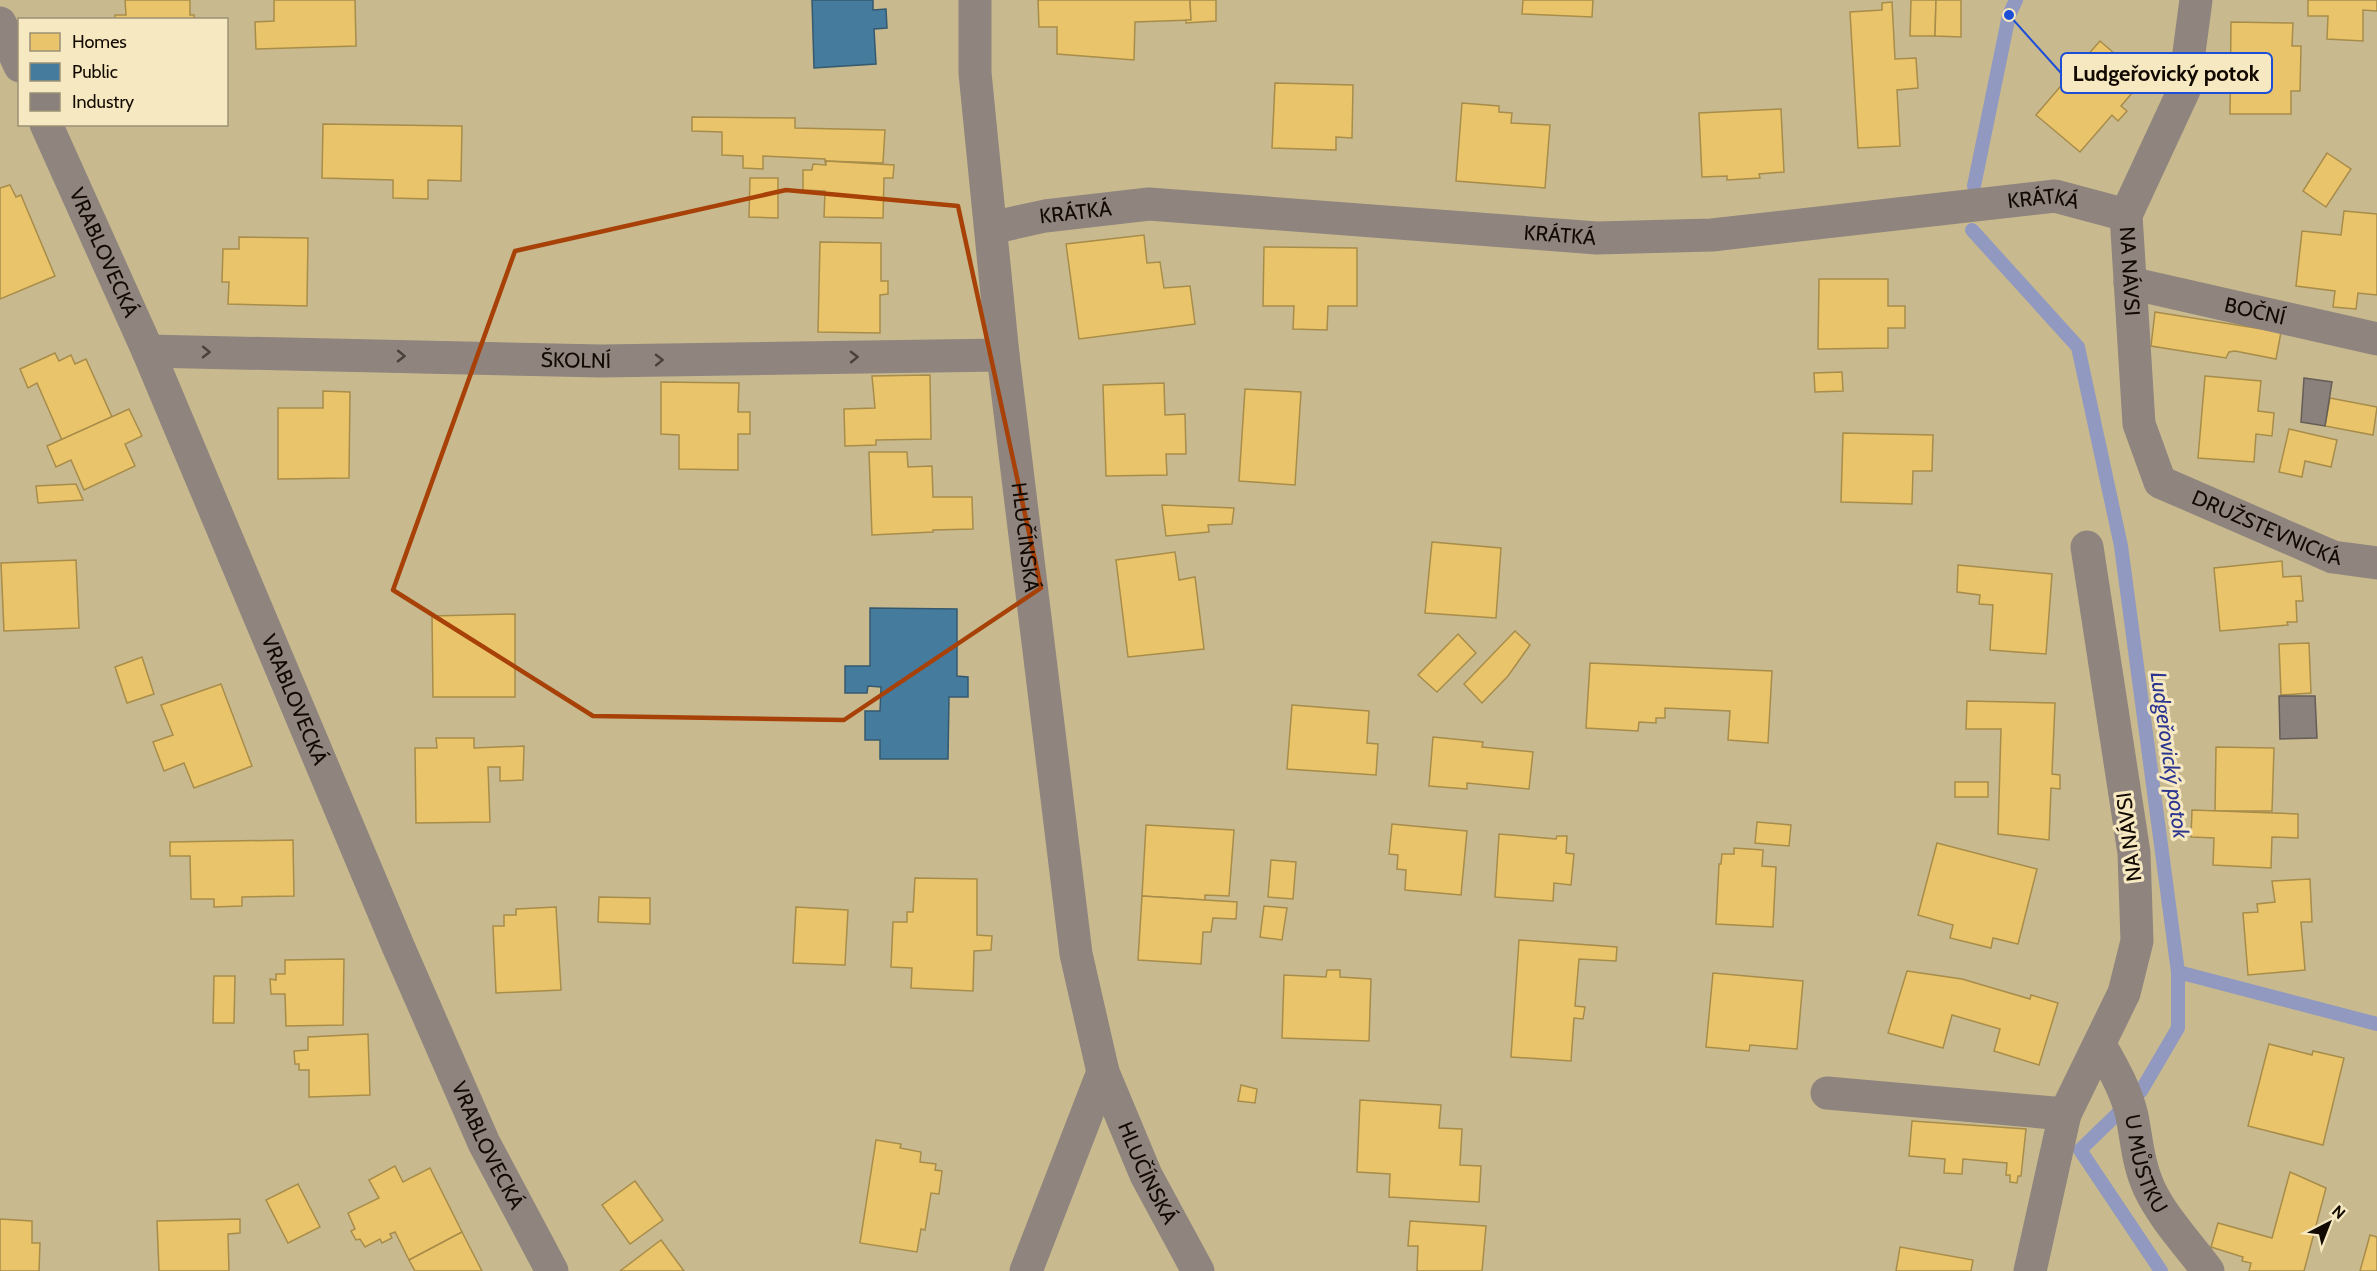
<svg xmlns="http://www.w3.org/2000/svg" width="2377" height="1271" viewBox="0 0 2377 1271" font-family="Cabin,sans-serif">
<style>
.homes{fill:#e9c46a;stroke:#a88c4a;stroke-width:1.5}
.public{fill:#457b9d;stroke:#36596e;stroke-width:1.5}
.industry{fill:#8a817c;stroke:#665d57;stroke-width:1.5}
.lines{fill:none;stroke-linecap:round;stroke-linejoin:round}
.stream{stroke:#9199c0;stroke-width:14}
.minor{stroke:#8f847e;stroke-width:33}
.oneway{stroke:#4a4139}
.marked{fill:none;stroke:#a84108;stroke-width:4.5;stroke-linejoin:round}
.labels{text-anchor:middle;stroke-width:6;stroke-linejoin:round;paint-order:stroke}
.street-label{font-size:21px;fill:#120a00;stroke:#f6e9c2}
.water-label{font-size:22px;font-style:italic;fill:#2c368e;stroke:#f6e9c2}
.leader{fill:none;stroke:#1d4ed8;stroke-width:2}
.callout-dot{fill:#1d4ed8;stroke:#f6e9c2;stroke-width:2}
.callout{fill:#f6e9c2;stroke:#1d4ed8;stroke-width:2}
.callout-label{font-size:22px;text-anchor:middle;font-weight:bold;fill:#120a00}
</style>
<rect width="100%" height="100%" fill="#c8ba8e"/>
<g class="homes">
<path d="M125,0h65v15h4v5h-79v-5h11z"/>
<path d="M274,0h81l1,46 -100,3 -1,-27 19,-1z"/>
<path d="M1038,0h152l1,20 -56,2 -1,38 -77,-6v-27h-18z"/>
<path d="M1190,0h26v21l-30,2v-3h5z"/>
<path d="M1523,0h70l-1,17 -70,-3z"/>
<path d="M1911,0h25l-1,36h-25z"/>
<path d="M1936,0h25v37l-26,-1z"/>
<path d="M2308,0h69v11l-14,-1v31l-36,-2 1,-23h-20z"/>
<path d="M1892,2l3,57 21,-1 2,30 -21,2 3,56 -42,2 -8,-136 32,-2v-7z"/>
<path d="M2231,22l62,1 -1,23h9l-1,45h-9v23h-61z"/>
<path d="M2100,41l44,38 -23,27 6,5 -9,10 -6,-6 -32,37 -44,-37 42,-49 -7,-5 8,-8 6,5z"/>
<path d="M1275,83l78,2 -1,53 -16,-1v13l-64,-2z"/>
<path d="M1462,103l37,3v6l13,1 -1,10 39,2 -5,63 -89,-7z"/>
<path d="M1781,109l3,63 -25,2 1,4 -33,2v-4l-25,1 -3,-64z"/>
<path d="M692,117l103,1v10l90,2 -2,33 -57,-2 -1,2v-4l-62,-3v13l-20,-1v-12l-21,-1v-23l-30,-1z"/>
<path d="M323,124l139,2 -1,55 -33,-1v19l-35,-1v-18l-71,-2z"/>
<path d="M2327,153l24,16 -25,38 -23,-16z"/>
<path d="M826,161l68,4 -1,13h-9l-1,40 -59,-1 1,-26 -22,-1v-20h9l1,-6 13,1z"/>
<path d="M750,178h28v40l-29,-1z"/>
<path d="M10,185l6,12 5,-2 34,81 -55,23v-111z"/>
<path d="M2344,211l33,3v81l-19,-2 -2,16 -23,-2 2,-16 -39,-5 6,-55 39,4z"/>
<path d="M1144,235l3,28 13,-1 4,26 26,-2 5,38 -116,15 -13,-95z"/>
<path d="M239,237l69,1 -1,68 -79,-2 1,-22h-7l1,-33h16z"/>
<path d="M820,242l61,1v38h7v13l-8,1v38l-62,-1z"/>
<path d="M1264,247l93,1v58h-29l-1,24 -34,-1 1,-23h-31z"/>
<path d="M1819,279h69v27h17v22h-17v20l-70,1z"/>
<path d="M2155,312l126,20 -5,27 -41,-8 -6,1 -3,6 -75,-12z"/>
<path d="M55,353l4,8 12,-6 4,9 11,-5 26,58 -50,23 -25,-57 -9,5 -8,-19z"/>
<path d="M1842,372l1,19 -28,1 -1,-19z"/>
<path d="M930,375l1,64 -55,1v5l-31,1 -1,-37 31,-1 -3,-32z"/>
<path d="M2205,376l56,5 -3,30 16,2 -2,23 -16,-2 -2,28 -56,-4z"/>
<path d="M661,382l78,1 -1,29h12v22h-12v36l-59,-1v-34l-18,-1z"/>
<path d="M1164,383l1,32 20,-1 1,40h-20l1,21 -61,1 -3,-91z"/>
<path d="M1245,389l56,3 -6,93 -56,-4z"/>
<path d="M323,391l27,1 -1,86 -71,1v-71h45z"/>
<path d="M2330,398l47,9 -4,28 -48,-9z"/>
<path d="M129,409l13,27 -17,8 10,22 -51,24 -13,-30 -15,7 -9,-21z"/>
<path d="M2289,429l48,11 -6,27 -26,-6 -3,16 -23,-5z"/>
<path d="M1843,433l90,2 -1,36h-19l-1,33 -71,-2z"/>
<path d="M869,452h38l1,15 24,-1 1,31h39l1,32 -40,1v2l-61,3z"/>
<path d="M76,484l7,16 -45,3 -2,-17z"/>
<path d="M1162,505l72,3 -2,16 -24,1 1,7 -43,4z"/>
<path d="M1432,542l69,6 -5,70 -71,-5z"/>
<path d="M1175,552l4,28 16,-3 9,72 -76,8 -12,-97z"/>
<path d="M76,560l3,68 -75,3 -3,-68z"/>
<path d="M2282,561l1,16 18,-1 2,25h-7l1,21h-10l1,3 -68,6 -6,-63z"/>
<path d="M1958,565l94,9 -6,80 -56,-4 3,-45 -14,-1 1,-9 -23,-3z"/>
<path d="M515,614v83h-82l-1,-81z"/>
<path d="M1515,631l15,14 -22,31 -26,27 -18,-19z"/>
<path d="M1458,634l18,19 -39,39 -19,-17z"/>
<path d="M2309,643l2,50 -30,2 -2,-51z"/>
<path d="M142,657l12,37 -27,9 -12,-36z"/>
<path d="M1590,663l182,8 -4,72 -40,-3 2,-29 -65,-3v10h-9v5l-17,-1 -1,9 -52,-3z"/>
<path d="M221,684l31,82 -58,22 -10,-25 -20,8 -11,-29 20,-7 -12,-30z"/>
<path d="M1967,701l88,2 -3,71 8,1v14l-9,-1 -2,52 -51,-6 3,-105h-35z"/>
<path d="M1292,705l77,6 -2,32 11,1 -2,31 -89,-6z"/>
<path d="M1433,737l50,5 -1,5 51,5 -4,37 -62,-6v6l-38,-3z"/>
<path d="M436,738h38v10l50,-2 -1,34 -23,1v-14h-12l2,55 -74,1 -1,-75h22z"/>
<path d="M2216,747l58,1 -2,63h-57z"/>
<rect x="1955" y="782" width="33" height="15"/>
<path d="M2192,810l106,4v24l-26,-1 -1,31 -58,-3 1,-27 -23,-1z"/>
<path d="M1757,822l34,3 -2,21 -34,-3z"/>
<path d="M1392,824l75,7 -6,64 -56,-5 1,-20 -9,-1 1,-14 -9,-1z"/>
<path d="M1146,825l88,5 -5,66 -24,-1v5l-63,-4z"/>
<path d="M1499,834l57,5 1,-3h10l-1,17 8,1 -3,31 -17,-2 -1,18 -58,-4z"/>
<path d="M293,840l1,56 -52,1v9l-28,1v-8h-23l-1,-43h-20v-14z"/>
<path d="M1937,843l100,26 -19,75 -25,-6 -2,10 -41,-10 3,-13 -35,-10z"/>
<path d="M1734,848l29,2 -1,16 14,1 -3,60 -57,-3 3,-60h2l1,-10h12z"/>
<path d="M1271,860l25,2 -3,37 -25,-2z"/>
<path d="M915,878l62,1v56l15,1 -1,14 -17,1 -1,40 -62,-3 1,-20 -21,-1 2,-45h14v-10h6z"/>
<path d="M2310,879l2,43h-11l4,48 -57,5 -5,-62 15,-1 -1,-8 18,-2 -3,-21z"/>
<path d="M1142,896l95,6 -1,17 -23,-1 -2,14h-8l-2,32 -63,-4z"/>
<path d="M599,897l51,1v26l-52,-2z"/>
<path d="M1264,906l23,2 -5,32 -22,-3z"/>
<path d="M556,907l5,83 -65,3 -3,-67h11v-11h12v-6z"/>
<path d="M796,907l52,3 -3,55 -52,-2z"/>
<path d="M1519,940l98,7 -1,14 -37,-2 -4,47 10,1 -2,12 -9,-1 -3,43 -60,-4z"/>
<path d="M344,959l-1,66 -57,1 -1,-32h-14l-1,-15 6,1v-6h9v-14z"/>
<path d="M1327,970h13v7l31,2 -2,62 -87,-3 2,-63 42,2z"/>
<path d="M1907,971l55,8 68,20 1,-4 27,8 -19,62 -45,-14 6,-22 -48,-14 -9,33 -55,-15z"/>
<path d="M1713,973l90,8 -6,68 -47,-4 -1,6 -43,-4z"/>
<path d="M214,976h21l-1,47h-21z"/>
<path d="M368,1034l2,61 -61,2v-27h-10v-6h-4l-1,-13 14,-1v-13z"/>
<path d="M2269,1044l43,11 1,-4 31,7 -21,87 -75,-19z"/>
<path d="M1241,1085l16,4 -2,14 -17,-2z"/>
<path d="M1360,1100l81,5 -2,23 23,1 -2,36 21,1 -2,36 -90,-5 1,-23 -33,-2z"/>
<path d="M1912,1121l114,8 -5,47h-3l-1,7 -7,-1v-7h-4l1,-12 -44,-4 -1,15 -18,-1 1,-14 -36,-3z"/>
<path d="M876,1140l25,4 -1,4 21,4 -1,10 16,2 -1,6 7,1 -3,23 -8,-1 -6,37 -4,-1 -4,23 -57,-9z"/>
<path d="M395,1166l8,16 27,-14 32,64 -53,28 -14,-28 -5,2 2,4 -10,5 -2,-4 -15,8 -5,-8 -4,1 -5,-9 4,-2 -7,-16 31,-15 -10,-18z"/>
<path d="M2290,1172l36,16 -22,83h-55l2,-8 -9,-2 1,-4 -32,-10 7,-24 54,15z"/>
<path d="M635,1181l28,39 -33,24 -28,-39z"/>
<path d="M298,1184l22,43 -32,16 -22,-43z"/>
<path d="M0,1219l32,2v22h8l-1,28h-39z"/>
<path d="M240,1219v14l-12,1 1,37h-70l-2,-50z"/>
<path d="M1410,1221l76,5 -4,45h-65l1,-25h-10z"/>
<path d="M462,1232l20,39h-67l-6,-11z"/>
<path d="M2370,1235l7,2v34h-17z"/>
<path d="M661,1240l23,31h-64z"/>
<path d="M1900,1247l73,13 -2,11h-75z"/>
</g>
<g class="public">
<path d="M812,0h61v10l13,-1 1,19 -13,1 2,35 -62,4z"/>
<path d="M870,608l87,1v67l11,1v20h-19l-1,62h-68v-19h-15v-29h15l1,-24 -13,-1 -1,7h-22v-27h25z"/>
</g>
<g class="industry">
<path d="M2304,378l28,4 -7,44 -24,-4z"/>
<path d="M2279,696h36l2,42 -37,1z"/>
</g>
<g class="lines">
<g class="stream">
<path d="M1974,186l35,-171 7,-15"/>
<path d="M1972,230l106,117 43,199 57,426v56l-37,63 -61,59 81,121"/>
<path d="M2178,972l199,52"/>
</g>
<g class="minor">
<path id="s1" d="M975,0v73l28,282 73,599 27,118 43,103 52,96"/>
<path id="s2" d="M2196,0l-12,90 -58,125 13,209 21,58 173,75 44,6"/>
<path d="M0,23l20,43"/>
<path id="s3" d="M46,124l102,227 250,595 86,197 68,128"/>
<path id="s4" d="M991,228l54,-12 104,-12 448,34 115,-3 343,-39 71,19"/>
<path id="s5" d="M2130,283l247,56"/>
<path id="s6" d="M148,351l453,10 402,-6"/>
<path id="s7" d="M2100,1045c13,23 26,45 32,71 5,25 6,48 17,72 14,30 39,56 59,83"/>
<path d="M1827,1093l238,21"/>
<path d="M1026,1271l77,-199"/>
<path d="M2030,1271l35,-157 59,-121 13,-52 -3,-88 -47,-306"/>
</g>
</g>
<defs><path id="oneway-chevron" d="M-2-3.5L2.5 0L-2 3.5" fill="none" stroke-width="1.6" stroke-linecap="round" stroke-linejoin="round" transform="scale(1.5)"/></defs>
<g class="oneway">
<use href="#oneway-chevron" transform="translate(206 352) rotate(1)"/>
<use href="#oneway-chevron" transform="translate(401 356) rotate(1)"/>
<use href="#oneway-chevron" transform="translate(854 357) rotate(-1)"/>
<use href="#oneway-chevron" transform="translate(659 360) rotate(-1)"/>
</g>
<path class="marked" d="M786,190l172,16 83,382 -197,132 -251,-4 -200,-126 122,-339z"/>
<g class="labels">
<g class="street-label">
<text dy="7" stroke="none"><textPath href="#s4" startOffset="1058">KRÁTKÁ</textPath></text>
<text dy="7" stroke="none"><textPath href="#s4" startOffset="86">KRÁTKÁ</textPath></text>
<text dy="7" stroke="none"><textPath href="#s4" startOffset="572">KRÁTKÁ</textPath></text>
<text dy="7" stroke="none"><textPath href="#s3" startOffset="141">VRABLOVECKÁ</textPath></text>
<text dy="7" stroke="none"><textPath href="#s2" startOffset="285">NA NÁVSI</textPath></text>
<text dy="7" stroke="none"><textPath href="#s5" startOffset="128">BOČNÍ</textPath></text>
<text dy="7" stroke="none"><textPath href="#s6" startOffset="428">ŠKOLNÍ</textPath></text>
<text dy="7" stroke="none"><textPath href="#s2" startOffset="616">DRUŽSTEVNICKÁ</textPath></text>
<text dy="7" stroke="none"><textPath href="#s1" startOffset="540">HLUČÍNSKÁ</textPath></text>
<text dy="7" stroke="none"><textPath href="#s3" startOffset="627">VRABLOVECKÁ</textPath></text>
<text transform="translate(2129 837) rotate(-97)" y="7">NA NÁVSI</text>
<text dy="7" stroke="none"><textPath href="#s3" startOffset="1113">VRABLOVECKÁ</textPath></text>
<text dy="7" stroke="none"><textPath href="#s7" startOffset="128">U MŮSTKU</textPath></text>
<text dy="7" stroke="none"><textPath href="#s1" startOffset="1191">HLUČÍNSKÁ</textPath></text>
</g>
<g class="water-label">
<text transform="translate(2170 755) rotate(82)" y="8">Ludgeřovický potok</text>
</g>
</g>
<path class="leader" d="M2009 15L2061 73"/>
<circle class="callout-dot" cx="2009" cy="15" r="6"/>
<rect class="callout" x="2061" y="53" width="211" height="40" rx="6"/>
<g class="callout-label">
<text x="2166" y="81">Ludgeřovický potok</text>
</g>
<rect x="18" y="18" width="210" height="108" fill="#f6e9c2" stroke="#9b9074" stroke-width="1.5"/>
<rect x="30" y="33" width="30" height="18" fill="#e9c46a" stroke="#9b9074" stroke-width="1.5"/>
<text x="72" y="48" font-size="18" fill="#120a00">Homes</text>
<rect x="30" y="63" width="30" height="18" fill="#457b9d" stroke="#9b9074" stroke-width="1.5"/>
<text x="72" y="78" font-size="18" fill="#120a00">Public</text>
<rect x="30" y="93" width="30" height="18" fill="#8a817c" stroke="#9b9074" stroke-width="1.5"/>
<text x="72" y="108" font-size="18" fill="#120a00">Industry</text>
<g transform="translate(2329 1223) rotate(42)" stroke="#f6e9c2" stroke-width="4.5" paint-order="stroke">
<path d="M0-4.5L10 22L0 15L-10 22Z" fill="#120a00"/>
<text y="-9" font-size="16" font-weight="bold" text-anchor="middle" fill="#120a00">N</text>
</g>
</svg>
